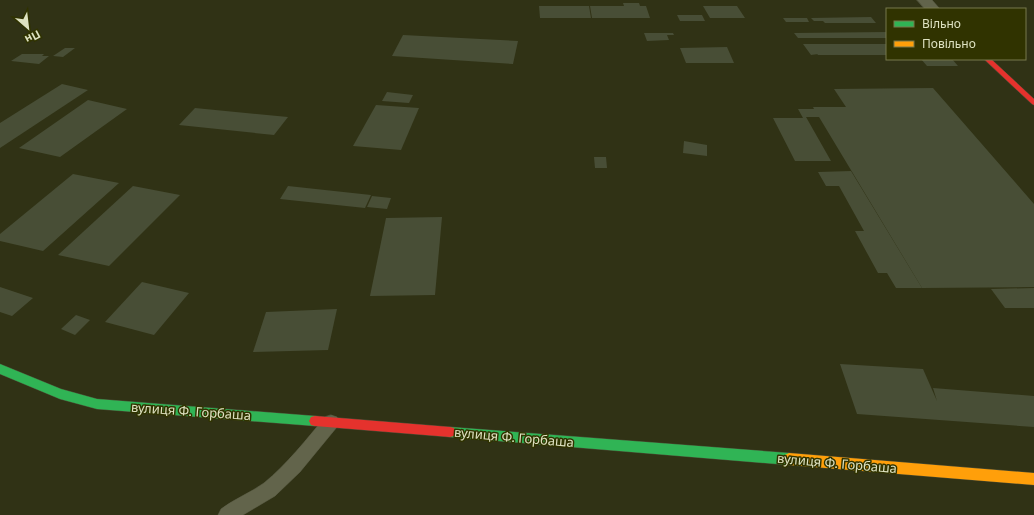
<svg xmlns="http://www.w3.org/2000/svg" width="1034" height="515" viewBox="0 0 1034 515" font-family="'Noto Sans',sans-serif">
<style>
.building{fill:#484e36}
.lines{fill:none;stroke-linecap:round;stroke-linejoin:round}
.lane-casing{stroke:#4c4e37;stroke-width:1}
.street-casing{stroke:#4c4e37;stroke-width:1}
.fast-casing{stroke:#4c4e37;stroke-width:1}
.slow-casing{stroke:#4c4e37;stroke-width:1}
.jam-casing{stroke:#4c4e37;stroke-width:1}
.lane{fill:#62644b;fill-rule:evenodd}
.street{fill:#62644b;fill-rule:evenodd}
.fast{fill:#30b455;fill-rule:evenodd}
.slow{fill:#ff9f0a;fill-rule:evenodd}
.jam{fill:#e5322d;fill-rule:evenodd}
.labels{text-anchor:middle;stroke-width:3;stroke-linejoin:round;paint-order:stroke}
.near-street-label{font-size:13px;fill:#dee2c1;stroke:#303300}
</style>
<rect width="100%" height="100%" fill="#303215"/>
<g class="building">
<path d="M623,3h16l1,3h6l4,12h-58l-2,-12h34z"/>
<path d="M539,6h50l2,12h-51z"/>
<path d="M703,6h34l8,12h-35z"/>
<path d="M677,15h25l3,6h-25z"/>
<path d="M871,17l5,6h-51l-2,-2h-9l-3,-3z"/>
<path d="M783,18h24l2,4h-23z"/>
<path d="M887,32v6h-89l-4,-5z"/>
<path d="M644,33h29l1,2h-7l2,5 -22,1z"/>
<path d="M403,35l115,6 -5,23 -121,-8z"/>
<path d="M803,44h84v11h-69l-5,-8 5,7 -7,1z"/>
<path d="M727,47l7,16h-48l-6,-15z"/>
<path d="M65,48h10l-12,9 -10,-1z"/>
<path d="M22,54h22l-2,2h7l-10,8 -28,-3z"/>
<path d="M921,59h31l6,7h-31z"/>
<path d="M62,84l26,6 -88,58v-25z"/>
<path d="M933,88l101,116v83l-112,1 -103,-171h-13l25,44h-36l-22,-43h30l-5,-9h16l-1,-2h33l-12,-18z"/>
<path d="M387,92l26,3 -4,8 -27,-2z"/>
<path d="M88,100l39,9 -67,48 -41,-9z"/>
<path d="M376,105l43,3 -18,42 -48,-4z"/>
<path d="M195,108l93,9 -14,18 -95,-10z"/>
<path d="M684,141l23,4v11l-24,-3z"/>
<path d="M594,157h12l1,11h-12z"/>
<path d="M851,171l71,117h-26l-9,-15h-9l-23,-42h9l-25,-45h-13l-8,-14z"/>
<path d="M73,174l46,9 -76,68 -43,-10v-7z"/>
<path d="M133,186l47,9 -71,71 -51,-11z"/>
<path d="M288,186l83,9 -6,13 -85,-9z"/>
<path d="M372,196l19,2 -4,11 -20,-2z"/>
<path d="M442,217l-7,78 -65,1 16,-78z"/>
<path d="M142,282l47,11 -35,42 -49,-13z"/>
<path d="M0,287l33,11 -21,18 -12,-4z"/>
<path d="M1034,288v20h-29l-14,-19z"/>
<path d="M337,309l-9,41 -75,2 13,-40z"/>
<path d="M76,315l14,5 -15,15 -14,-6z"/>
<path d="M840,364l83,5 14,32 -4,-13 101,8v31l-177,-13z"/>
</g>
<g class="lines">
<defs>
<path id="lane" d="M331,415l6,2 2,5 -2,5 -37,45 -25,24 -32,19h-25l3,-6c13,-10 29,-16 43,-26 23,-19 42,-43 61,-66z"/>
<path id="street" d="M917,0h15l8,9h-15z"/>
<g id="fast">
<path d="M0,364l61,25 36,10 218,17 4,1 2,4 -2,4 -4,1 -218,-17 -37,-10 -60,-25z"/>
<path d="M450,427l339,26 4,2 2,4 -2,4 -4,2 -339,-28 -4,-1 -2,-4 2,-4z"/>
</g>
<path id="slow" d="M789,453l245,20v12l-245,-20 -4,-2 -2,-4 2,-4z"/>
<g id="jam">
<path d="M984,59h7l43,40v6l-2,-1z"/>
<path d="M315,416l135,11 4,1 2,4 -2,4 -4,1 -135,-11 -4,-1 -2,-4 2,-4z"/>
</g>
</defs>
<use href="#lane" class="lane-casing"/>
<use href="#street" class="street-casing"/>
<use href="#fast" class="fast-casing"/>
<use href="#slow" class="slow-casing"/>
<use href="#jam" class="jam-casing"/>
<use href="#lane" class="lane"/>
<use href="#street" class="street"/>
<use href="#fast" class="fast"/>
<use href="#slow" class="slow"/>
<use href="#jam" class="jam"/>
</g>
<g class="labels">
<g class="near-street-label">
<text transform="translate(191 411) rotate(4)" y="5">вулиця Ф. Горбаша</text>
<text transform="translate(514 437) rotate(5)" y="5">вулиця Ф. Горбаша</text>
<text transform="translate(837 463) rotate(5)" y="5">вулиця Ф. Горбаша</text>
</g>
</g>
<rect x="886" y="8" width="140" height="52" fill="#303300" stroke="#76794d"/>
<rect x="894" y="21" width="20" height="6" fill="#30b455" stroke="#76794d"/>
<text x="922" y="28" font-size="12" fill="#dee2c1">Вільно</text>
<rect x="894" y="41" width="20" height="6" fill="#ff9f0a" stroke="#76794d"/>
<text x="922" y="48" font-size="12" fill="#dee2c1">Повільно</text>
<g transform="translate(28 28) rotate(152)" stroke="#303300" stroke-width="3" paint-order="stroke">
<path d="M0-3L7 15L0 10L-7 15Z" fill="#dee2c1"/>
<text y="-6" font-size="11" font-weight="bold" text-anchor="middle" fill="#dee2c1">Пн</text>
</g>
</svg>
